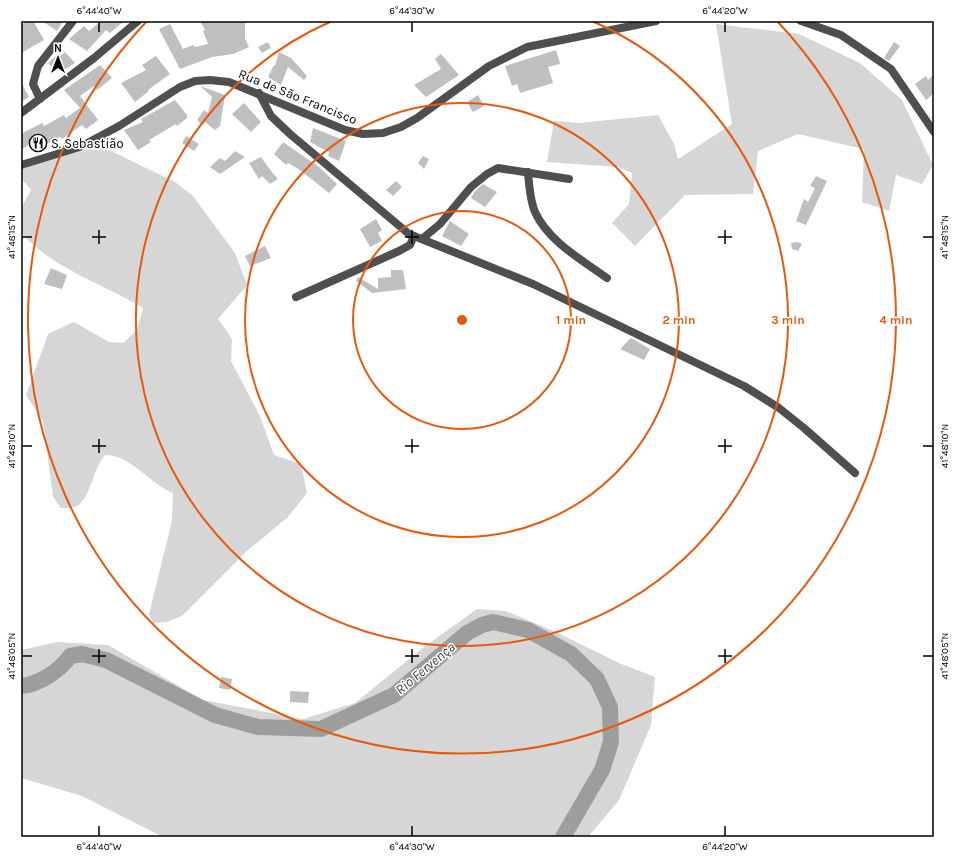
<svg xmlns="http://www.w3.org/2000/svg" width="955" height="858" viewBox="0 0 955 858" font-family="Karla,sans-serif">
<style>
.green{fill:#d6d6d6}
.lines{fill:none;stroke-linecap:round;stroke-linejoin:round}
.river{stroke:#9d9d9d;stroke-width:16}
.building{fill:#bfbfbf}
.street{stroke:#4f4f4f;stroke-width:8}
.ticks{fill:none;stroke:#000;stroke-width:1.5}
.ring{fill:none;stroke:#e8590c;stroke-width:2}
.labels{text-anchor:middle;stroke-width:3;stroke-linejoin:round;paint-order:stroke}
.street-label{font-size:13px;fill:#000;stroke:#fff}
.poi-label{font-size:13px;fill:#000;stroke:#fff;text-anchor:start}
.water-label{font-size:14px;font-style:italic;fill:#3e3e3e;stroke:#fff}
.centre{fill:#e8590c;stroke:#fff;stroke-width:2}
.ring-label{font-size:12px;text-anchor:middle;font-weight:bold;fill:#e8590c;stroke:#fff;stroke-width:3;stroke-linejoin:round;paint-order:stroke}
.neatline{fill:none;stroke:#000;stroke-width:1.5}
.ticks-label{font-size:10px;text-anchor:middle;fill:#000}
</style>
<rect width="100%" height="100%" fill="#fff"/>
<g class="green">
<path d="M716,24l83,10 61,29 42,37 31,65 -11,19 -26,-9 -7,36 -27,-9 2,-53 -66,-15 -40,17 -5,43 -68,1 -50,51 -23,-23 17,-19 3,-31 -14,-6 -71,-5 7,-41 25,2 79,-8 16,29 4,15 54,-35z"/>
<path d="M89,149l20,1 66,32 18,14 42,57 12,32 -29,34 10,14 4,7 -1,21 29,55 14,39 27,9 6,29 -19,24 -41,34 -65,65 -15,6 -14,1 -4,-9 23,-93 1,-28c-23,-9 -42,-38 -68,-38 -12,13 -15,44 -28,51 -4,2 -11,2 -16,2l-8,-11 -10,-76 -17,-26 22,-61 26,-12 35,20 14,1 14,-13 6,-22c-41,-25 -88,-38 -122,-75v-25l10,-18 -10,-12v-9z"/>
<path d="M477,609l29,2 52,22 61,30 36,14 -4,48 -32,75 -31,37h-425l-81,-41 -61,-18v-128l36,-8 51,3 95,55 100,19 52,-16 69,-56z"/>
</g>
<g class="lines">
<path class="river" d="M21,686c17,-1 40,-16 49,-30l12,-2 24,6 109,55 43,12 63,2 73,-34 73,-62 15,-8 11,-3 35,8 43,24 26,25 13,28 1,35 -9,28 -39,67"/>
</g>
<g class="building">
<path d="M28,21h5l11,19 -23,13v-28z"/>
<path d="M42,21h21l-6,10z"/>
<path d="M101,21h23l-14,12 -4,-3 -19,21 -18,-12 15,-13 5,5z"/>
<path d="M200,21h45v18l4,8 -16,7 -21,3 -32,12 -21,-40 11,-5 13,25 10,-4 2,2 13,-3 -5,-13 2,-1z"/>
<path d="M268,42l3,6 -9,5 -4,-6z"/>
<path d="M894,42l6,4 -11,15 -5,-3z"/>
<path d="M556,50l4,14 -12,3 5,16 -33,10 -3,-9 -5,2 -7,-20z"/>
<path d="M65,52l10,11 -12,8 -4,-2 -3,1 -8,-7 8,-7 2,2z"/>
<path d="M279,52l12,6 16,18 -3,4 -16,-13 -7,18 -13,-8 6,-12 1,1z"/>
<path d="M441,54l18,21 -33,22 -12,-12 27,-16 -6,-10z"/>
<path d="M156,56l14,18 -22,16 1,1 -14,11 -14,-19 25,-13 -4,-5z"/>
<path d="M100,65l12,13 -15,12 -3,-4 -14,10 18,24 -12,9 -4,-4 -20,14 -2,-2 -23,12 -4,-7 -12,8v-16l21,-11 2,3 20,-11 2,3 14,-10 -16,-18z"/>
<path d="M934,74v19l-8,7 -11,-16 11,-8 2,4z"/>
<path d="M21,82l8,15 -8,5z"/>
<path d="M200,86l25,9 -5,31 -5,4 -10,-8 -3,3 -5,-5 7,-10 4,3 4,-16z"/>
<path d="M478,95l6,11 -11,6 -6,-10z"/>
<path d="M175,100l12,15v3l-10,8 -1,-2 -27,16 2,2 -13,8 -14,-20 19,-8 -2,-3z"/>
<path d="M244,103l17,19 -10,10 -19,-18z"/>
<path d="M313,128l33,13 -7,20 -11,-5 1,-4 -19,-10z"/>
<path d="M186,136l13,8 -5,7 -12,-8z"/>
<path d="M283,142l36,25 18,17 -8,9 -29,-23 -12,-7 -2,2 -12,-11z"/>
<path d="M235,151l10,6 -25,17 -10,-7 10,-9 5,3z"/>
<path d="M423,156l6,3 -5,10 -6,-6z"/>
<path d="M261,157l10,14 7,8 -8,5 -8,-8 -3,3 -10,-16z"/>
<path d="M816,176l11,5 -21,44 -10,-4 8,-22 4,3 7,-14 -5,-2z"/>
<path d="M396,181l6,6 -9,9 -7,-6z"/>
<path d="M483,184l14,8 -12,15 -14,-9 4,-7z"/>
<path d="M376,219l6,11 -4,3 4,8 -12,6 -10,-18z"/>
<path d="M450,221l19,13 -8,12 -19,-10z"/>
<path d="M798,242l4,2 -4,7 -6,-2 -1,-6z"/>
<path d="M265,246l6,12 -21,8 -5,-10z"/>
<path d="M51,268l16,7 -5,14 -18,-5z"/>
<path d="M391,270h12l3,19 -34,4 -16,-12 2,-4 20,12v-11l13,-1z"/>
<path d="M631,338l19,11 -6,11 -24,-11z"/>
<path d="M221,677l11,2 -2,11 -11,-2z"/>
<path d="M290,691l19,1 -1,11 -18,-1z"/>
</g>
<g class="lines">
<g class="street">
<path d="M801,21l40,14 50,34 43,63"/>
<path d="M259,93l12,23 19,18 119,100 124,50 211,102 35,22 25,20 51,45"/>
<path d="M40,99l-7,-15 5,-18 35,-45"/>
<path d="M21,113l73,-55 44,-37"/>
<path d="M21,165l59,-18 39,-21 61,-39 15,-6 15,-1 19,2 116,48 18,4 20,-1 18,-6 16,-9 72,-52 38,-19 129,-26"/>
<path d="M528,172c1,13 2,28 7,40 13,29 47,48 72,66"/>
<path d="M422,239l18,-15 31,-37 16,-13 11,-6 71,11"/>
<path d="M296,297l103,-46 11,-6 4,-9"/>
</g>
</g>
<path class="ticks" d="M99,22v10M412,22v10M725,22v10M99,230v14M412,230v14M725,230v14M22,237h10M92,237h14M405,237h14M718,237h14M923,237h10M99,439v14M412,439v14M725,439v14M22,446h10M92,446h14M405,446h14M718,446h14M923,446h10M99,649v14M412,649v14M725,649v14M22,656h10M92,656h14M405,656h14M718,656h14M923,656h10M99,826v10M412,826v10M725,826v10"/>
<g class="ring">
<circle cx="462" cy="320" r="109"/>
<circle cx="462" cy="320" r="217"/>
<path d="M592 21A326 326 0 1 1 332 21"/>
<path d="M777 21A434 434 0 1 1 147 21"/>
</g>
<defs>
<symbol id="restaurant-ring" viewBox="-11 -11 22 22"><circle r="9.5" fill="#fff" stroke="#000" stroke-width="1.5"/><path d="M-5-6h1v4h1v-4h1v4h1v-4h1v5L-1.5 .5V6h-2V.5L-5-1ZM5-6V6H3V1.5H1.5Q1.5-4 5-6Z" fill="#000"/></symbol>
</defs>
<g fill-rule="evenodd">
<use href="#restaurant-ring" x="28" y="133" width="20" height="20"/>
</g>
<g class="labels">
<g class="street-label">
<text transform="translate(298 96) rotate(22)" y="5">Rua de São Francisco</text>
</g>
<g class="poi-label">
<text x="51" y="148">S. Sebastião</text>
</g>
<g class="water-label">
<text transform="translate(425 668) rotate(-40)" y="5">Rio Fervença</text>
</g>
</g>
<circle cx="462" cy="320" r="6" class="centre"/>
<g class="ring-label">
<text x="571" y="324">1 min</text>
<text x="679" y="324">2 min</text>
<text x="788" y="324">3 min</text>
<text x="896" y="324">4 min</text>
</g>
<rect width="955" height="858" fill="none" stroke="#ffffff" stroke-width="44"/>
<g transform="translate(58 58)" stroke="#ffffff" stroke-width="3" paint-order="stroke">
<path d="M0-3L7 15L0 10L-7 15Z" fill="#000000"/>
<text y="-6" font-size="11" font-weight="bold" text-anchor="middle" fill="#000000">N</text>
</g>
<rect x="22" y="22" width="911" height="814" class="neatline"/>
<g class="ticks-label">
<text x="99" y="14">6°44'40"W</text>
<text x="412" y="14">6°44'30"W</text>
<text x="725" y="14">6°44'20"W</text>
<text transform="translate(11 237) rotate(-90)" y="4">41°48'15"N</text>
<text transform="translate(944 237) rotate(-90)" y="4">41°48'15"N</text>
<text transform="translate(11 446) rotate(-90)" y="4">41°48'10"N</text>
<text transform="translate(944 446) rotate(-90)" y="4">41°48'10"N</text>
<text transform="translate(11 656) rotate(-90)" y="4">41°48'05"N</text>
<text transform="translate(944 656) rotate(-90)" y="4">41°48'05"N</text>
<text x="99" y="850">6°44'40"W</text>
<text x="412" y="850">6°44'30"W</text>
<text x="725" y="850">6°44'20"W</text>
</g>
</svg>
